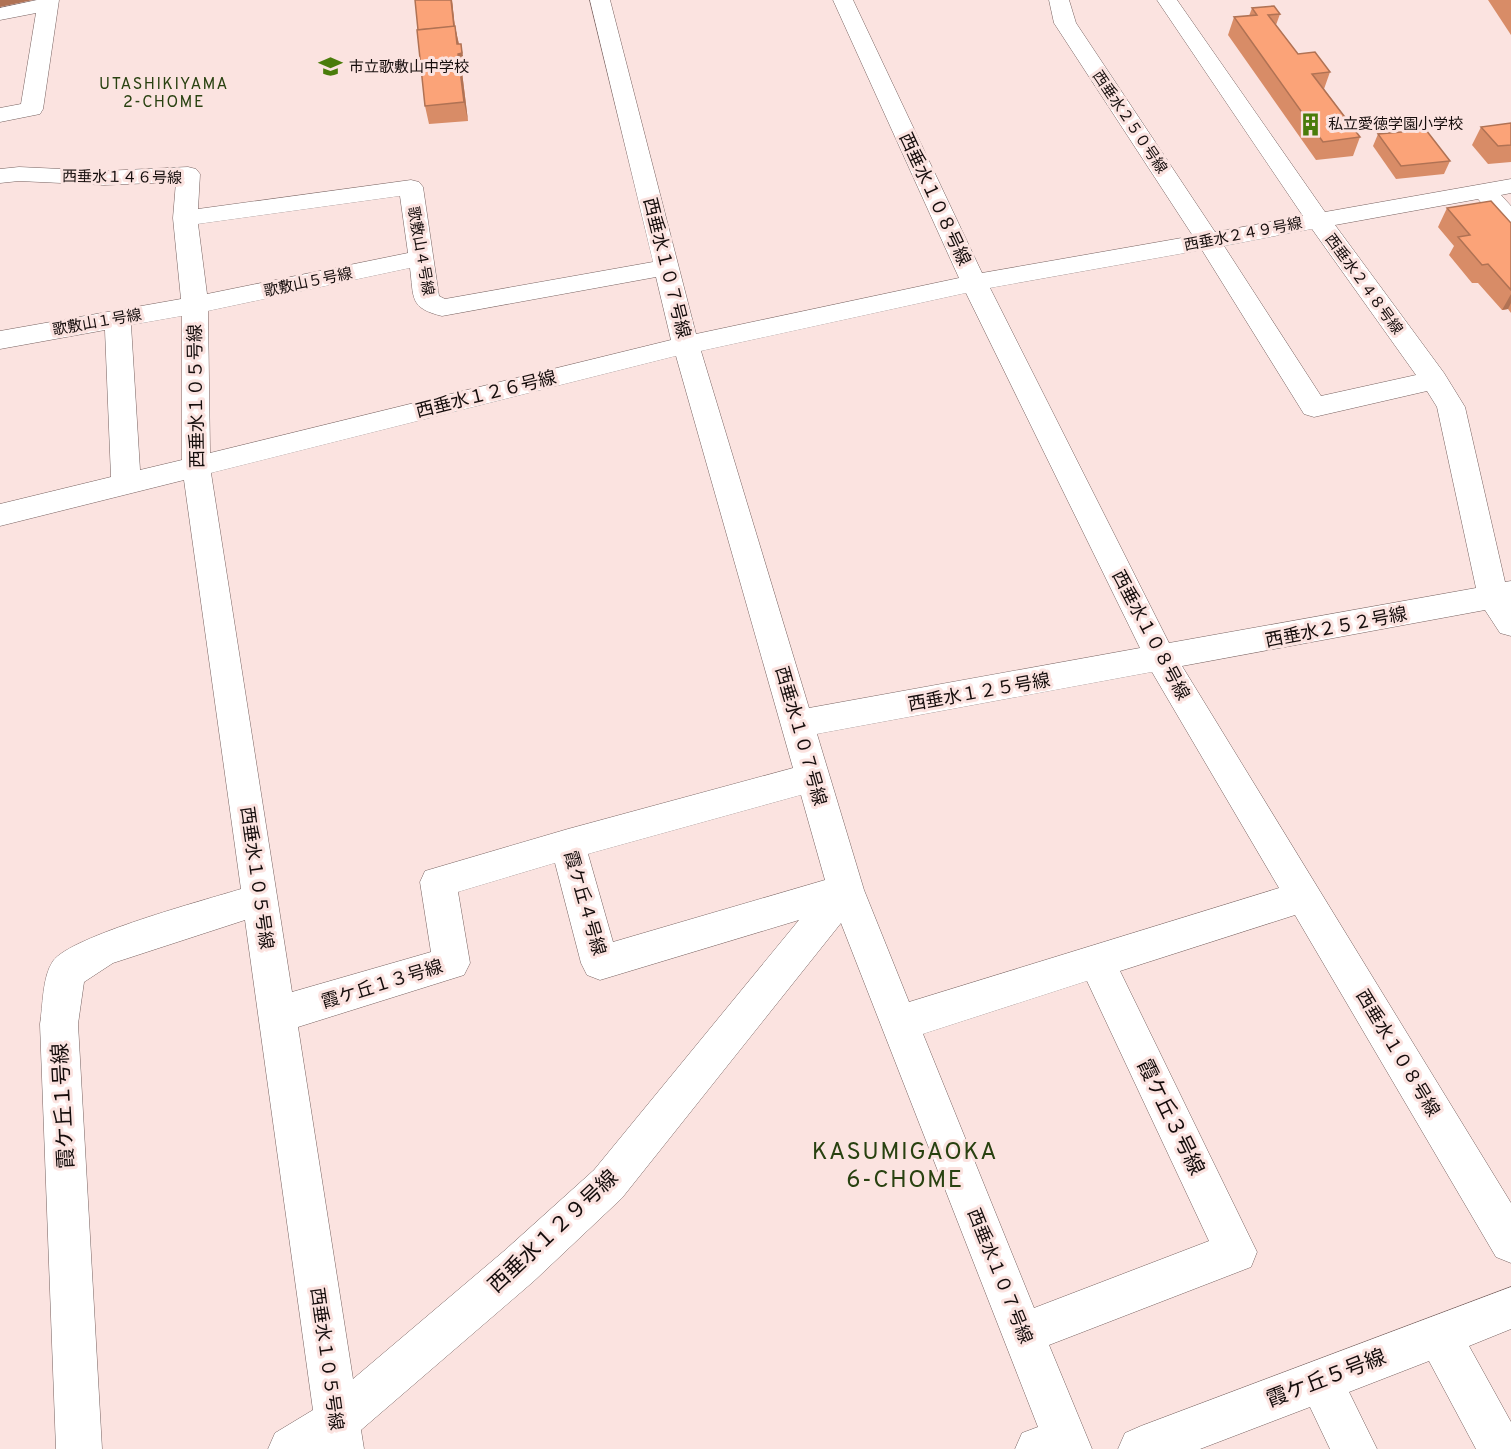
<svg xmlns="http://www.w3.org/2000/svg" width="1511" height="1449" viewBox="0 0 1511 1449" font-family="Overpass,'Noto Sans JP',sans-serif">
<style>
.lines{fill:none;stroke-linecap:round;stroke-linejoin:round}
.minor-casing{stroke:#776260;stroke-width:1}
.minor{fill:#fff;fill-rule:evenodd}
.wall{fill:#d88c67}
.shaded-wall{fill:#b07254}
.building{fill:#fba378;stroke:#b07254;stroke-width:1.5}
.labels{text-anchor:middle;stroke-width:6;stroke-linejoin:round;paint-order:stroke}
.far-poi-label{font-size:15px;fill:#150d0c;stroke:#fbe3e0;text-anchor:start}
.far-street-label{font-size:15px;fill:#150d0c;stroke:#fbe3e0}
.far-neighbourhood-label{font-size:16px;letter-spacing:1.5px;fill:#284110;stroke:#fbe3e0}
.street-label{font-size:18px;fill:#150d0c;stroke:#fbe3e0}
.near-street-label{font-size:21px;fill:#150d0c;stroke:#fbe3e0}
.near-neighbourhood-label{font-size:24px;letter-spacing:1.5px;fill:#284110;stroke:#fbe3e0}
</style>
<rect width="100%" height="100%" fill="#fbe3e0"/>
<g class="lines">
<defs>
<g id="minor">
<path d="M37,0h22l-16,109 -3,5 -40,8v-14l21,-4 15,-91 -36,7v-12z"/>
<path d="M590,0h20l86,334 263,-56 -126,-278h20l129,273 211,-37 -139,-213 -5,-23h20l7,23 139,209 88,-16 -146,-216h20l148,212 186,-33v14l-10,2 10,11v23l-9,-3 -24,-27 -143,26 109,148 21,34 40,175 6,-1v55l-11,-3 -15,-23 -303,56 329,537v60l-15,-6 -201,-342 -175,56 137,281 -6,15 -202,78 43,104h-77l7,-16 16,-6 -197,-504 -219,275 -88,83 -173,149 3,19h-96l7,-16 38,-23 -68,-490 -132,43 -29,19 -6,42 24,425h-46l-16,-425c3,-18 2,-47 13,-63 18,-25 152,-61 188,-72l-57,-409 -184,46v-22l111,-27 -6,-147 -105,19v-18l181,-32 -8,-81 3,-36 -72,3 -85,-4 -19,2v-14l19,-2 85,4 84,-4 8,2 4,5 -2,35 213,-29 8,2 4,5 16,109 6,3 208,-37zM400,196l8,57 -201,41 -9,-70zM1312,229l104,146 -95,21 -97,-150zM1202,250l102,164 10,3 113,-26 10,16 39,181 -307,55 -179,-355zM410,268c4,30 -1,40 32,48l214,-39 15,63 -461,113 -2,-142zM966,293l174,355 -331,60 -108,-357zM182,316v144l-42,10 -9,-145zM676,356l117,412 -225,61 -143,42 -5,11 11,70 -139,40 -81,-519zM1152,672l127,216 -370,114 -45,-112 -47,-156zM801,795l24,85 -212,62 -25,-88zM555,863l26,100 6,12 13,5 199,-60 -205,250 -90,81 -151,128 -55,-352 166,-52 6,-12 -12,-71zM1087,981l122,260 -175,67 -111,-274z"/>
<path d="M1511,1287v42l-42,17 42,76v27h-35l-47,-88 -80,31 28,57h-47l-20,-42 -110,42h-82l7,-16 16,-7z"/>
</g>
</defs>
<use href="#minor" class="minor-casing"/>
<use href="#minor" class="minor"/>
</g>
<g class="wall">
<path d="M452,0l3,27 4,17 5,18 1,9 -3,1 6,49 -39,3 -4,-18 -7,-76z"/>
<path d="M1488,0h23v35z"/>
<path d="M1252,8l28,6 -4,11 22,29 32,18 -6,17 36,48 -7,19 -37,4 -88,-125 6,-18 15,-1z"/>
<path d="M1511,123v39l-23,2 -16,-19 9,-18z"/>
<path d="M1378,134l72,27 -6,13 -48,5 -23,-33z"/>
<path d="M1447,208l64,15v90l-3,-4 -6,1 -24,-27h-6l-23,-28 5,-9 -16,-19z"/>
</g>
<g class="shaded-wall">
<path d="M0,0h33l-33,7z"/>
<path d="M451,0h1l4,39 -2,-12z"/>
<path d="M455,26l4,19 2,-1 3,18 1,9 -3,1 6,49 -4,-19z"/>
<path d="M1511,294v9l-3,6 -6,1z"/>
</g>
<g class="building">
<path d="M415,0h36l3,27 -36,3z"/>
<path d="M1274,6l6,8 -12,1 30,39 17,-2 15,20 -18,2 48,63 -37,5 -89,-125 23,-2 -5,-7z"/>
<path d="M455,26l2,18h4l1,9 -4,1 6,48 -39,4 -8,-76z"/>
<path d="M1511,123v22l-13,1 -17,-19z"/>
<path d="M1426,130l24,31 -49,5 -23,-32z"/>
<path d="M1491,201l20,22v67l-23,-26 -6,1 -24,-28 12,-2 -23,-27z"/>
</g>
<defs>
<symbol id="school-bare" viewBox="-9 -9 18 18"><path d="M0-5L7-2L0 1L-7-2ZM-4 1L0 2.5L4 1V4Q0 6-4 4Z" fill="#497c0a" stroke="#fbe3e0" stroke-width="2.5" paint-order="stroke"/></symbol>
<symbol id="building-bare" viewBox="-9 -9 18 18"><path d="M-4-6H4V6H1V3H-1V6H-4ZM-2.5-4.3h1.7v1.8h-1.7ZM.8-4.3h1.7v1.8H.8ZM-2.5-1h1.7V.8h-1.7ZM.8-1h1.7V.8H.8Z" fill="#497c0a" stroke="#fbe3e0" stroke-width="2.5" paint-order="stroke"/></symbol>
</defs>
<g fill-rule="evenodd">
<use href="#school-bare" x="314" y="50" width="33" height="33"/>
<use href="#building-bare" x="1294" y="108" width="33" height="33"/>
</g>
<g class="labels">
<g class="far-poi-label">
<text x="349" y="72">市立歌敷山中学校</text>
<text x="1328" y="129">私立愛徳学園小学校</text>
</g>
<g class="far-street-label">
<text transform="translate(1130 122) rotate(56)" y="5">西垂水２５０号線</text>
<text transform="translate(122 177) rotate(1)" y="5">西垂水１４６号線</text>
<text transform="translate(1243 234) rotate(-11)" y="5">西垂水２４９号線</text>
<text transform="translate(421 251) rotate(80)" y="5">歌敷山４号線</text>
<text transform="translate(308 282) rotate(-12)" y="5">歌敷山５号線</text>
<text transform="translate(1364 284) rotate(54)" y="5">西垂水２４８号線</text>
<text transform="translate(97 322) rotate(-10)" y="5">歌敷山１号線</text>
</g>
<g class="far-neighbourhood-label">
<text x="164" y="89">UTASHIKIYAMA<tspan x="164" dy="18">2-CHOME</tspan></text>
</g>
<g class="street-label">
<text transform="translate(935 199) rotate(65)" y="6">西垂水１０８号線</text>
<text transform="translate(667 268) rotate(76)" y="6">西垂水１０７号線</text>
<text transform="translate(486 394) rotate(-14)" y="6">西垂水１２６号線</text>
<text transform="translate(196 396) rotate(-91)" y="6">西垂水１０５号線</text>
<text transform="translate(1336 627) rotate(-11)" y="6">西垂水２５２号線</text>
<text transform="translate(1151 635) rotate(62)" y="6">西垂水１０８号線</text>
<text transform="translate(979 692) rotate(-10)" y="6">西垂水１２５号線</text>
<text transform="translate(801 736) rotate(74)" y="6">西垂水１０７号線</text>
<text transform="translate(257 878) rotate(82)" y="6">西垂水１０５号線</text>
<text transform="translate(585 903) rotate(74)" y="6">霞ケ丘４号線</text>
<text transform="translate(382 984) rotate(-17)" y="6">霞ケ丘１３号線</text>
<text transform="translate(1398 1053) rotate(59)" y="6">西垂水１０８号線</text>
<text transform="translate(1000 1276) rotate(68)" y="6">西垂水１０７号線</text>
<text transform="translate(327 1359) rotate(82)" y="6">西垂水１０５号線</text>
</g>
<g class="near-street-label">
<text transform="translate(63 1106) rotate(-93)" y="7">霞ケ丘１号線</text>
<text transform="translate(1171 1117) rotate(64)" y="7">霞ケ丘３号線</text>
<text transform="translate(553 1231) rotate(-43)" y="7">西垂水１２９号線</text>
<text transform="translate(1326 1378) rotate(-21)" y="7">霞ケ丘５号線</text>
</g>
<g class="near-neighbourhood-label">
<text x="905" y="1159">KASUMIGAOKA<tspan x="905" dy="28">6-CHOME</tspan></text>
</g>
</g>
</svg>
